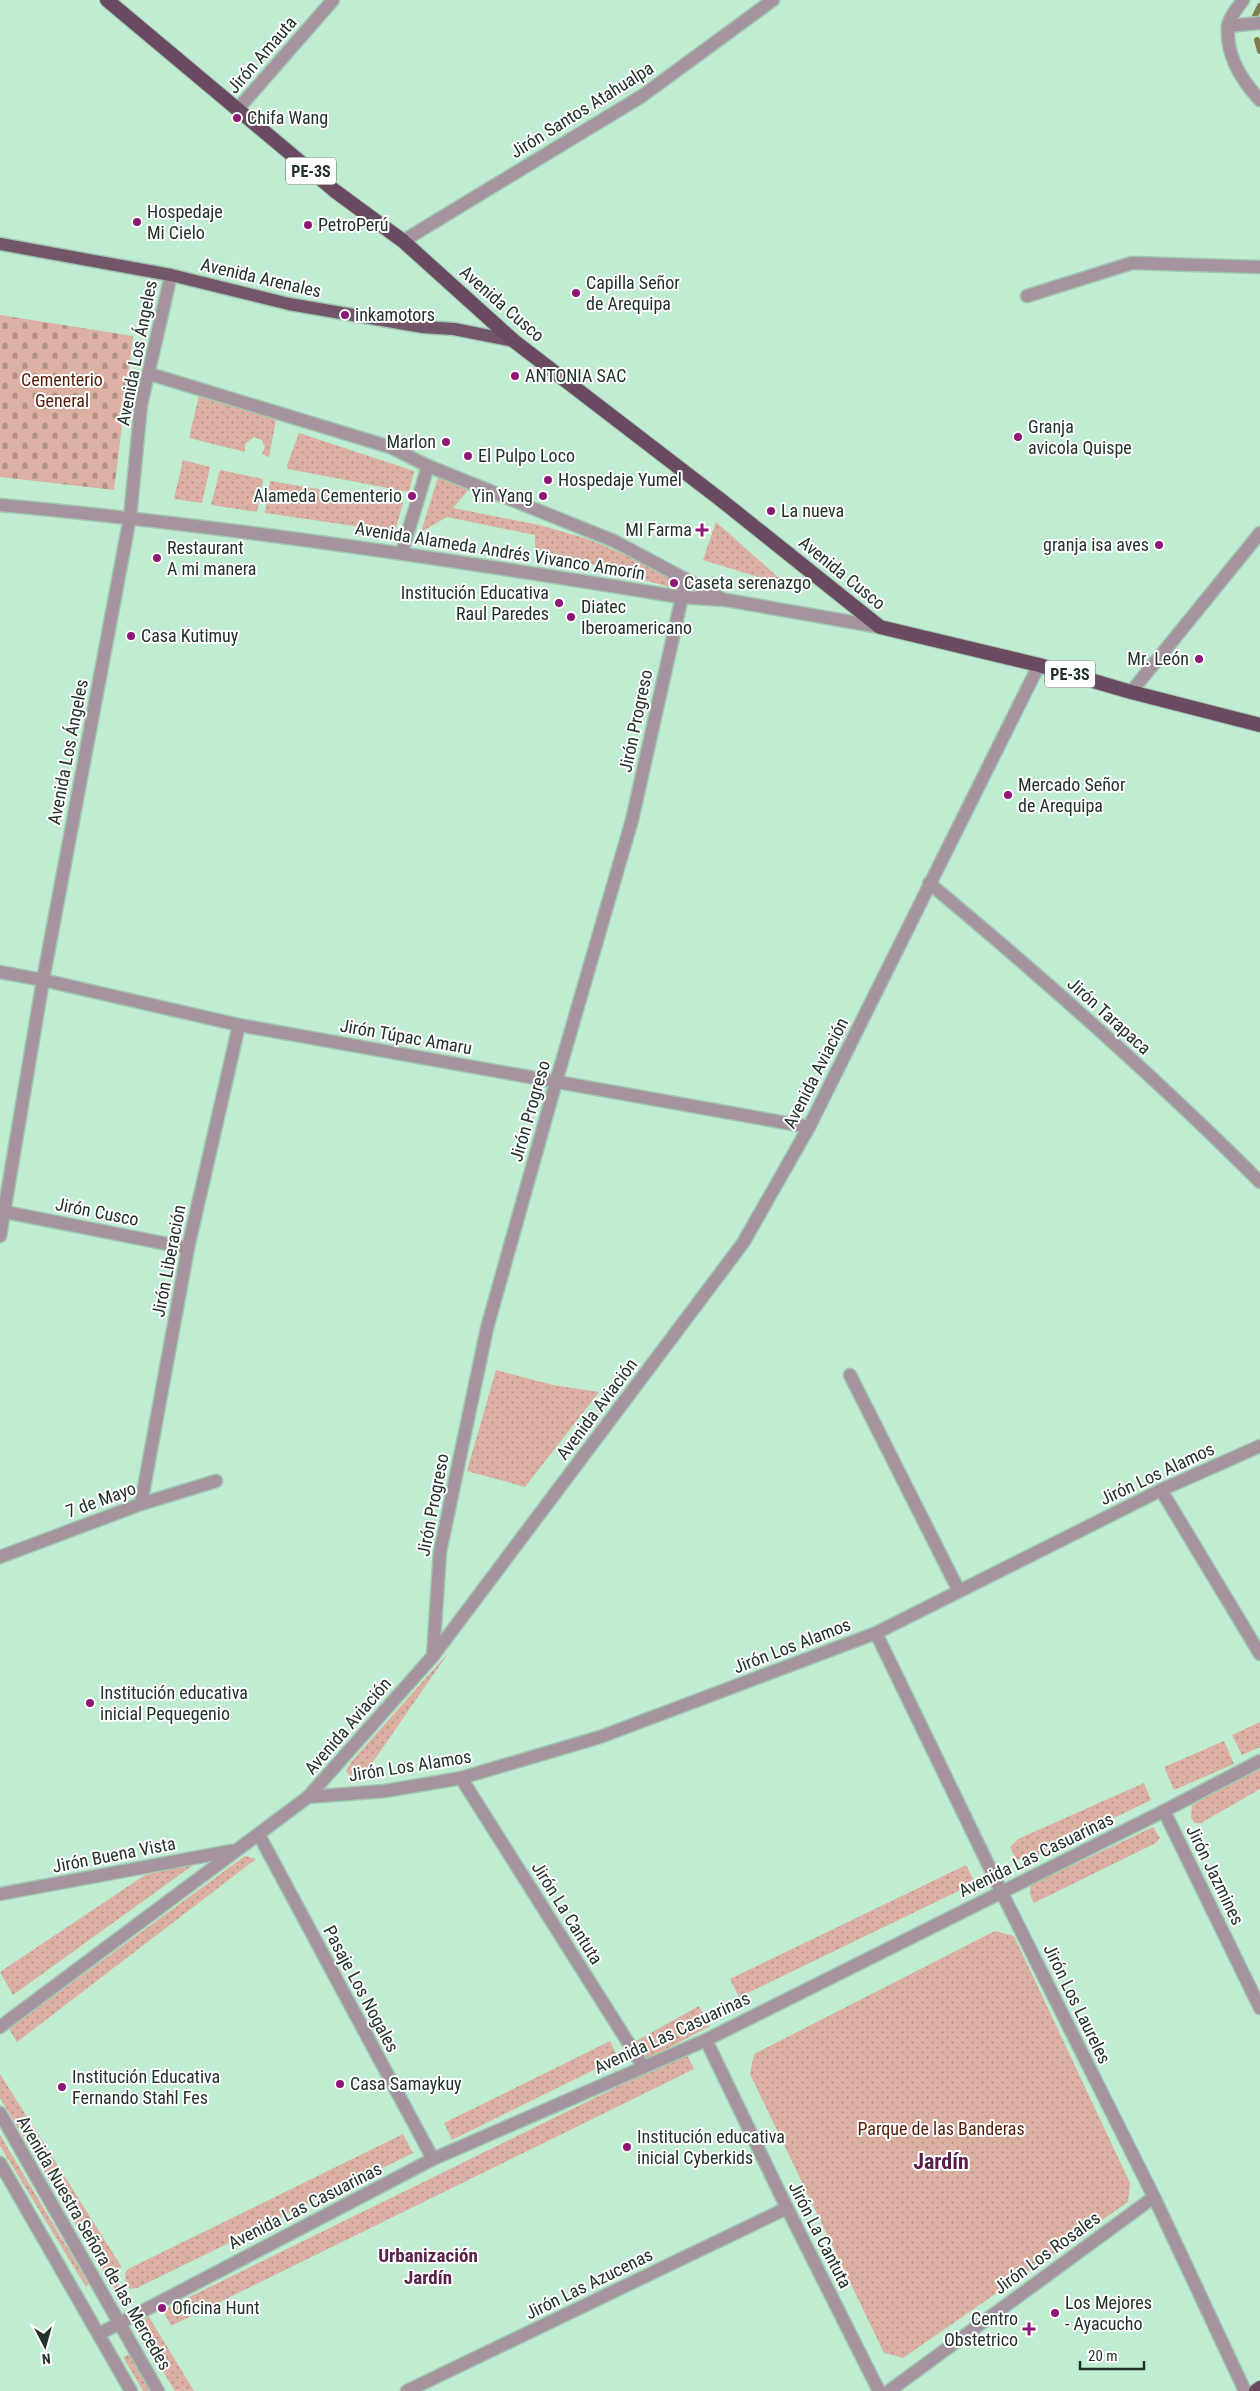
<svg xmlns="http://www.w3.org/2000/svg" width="1260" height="2391" viewBox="0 0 1260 2391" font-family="'Roboto Condensed',sans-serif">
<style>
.cemetery{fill:url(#cemetery-stones)}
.park{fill:url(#park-dots)}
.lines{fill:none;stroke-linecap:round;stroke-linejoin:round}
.stream{stroke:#807c4c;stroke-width:6}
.minor-casing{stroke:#a0c7b0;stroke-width:15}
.tertiary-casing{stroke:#a0c7b0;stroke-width:15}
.primary-casing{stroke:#a0c7b0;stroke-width:15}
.trunk-casing{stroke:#a0c7b0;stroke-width:16}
.minor{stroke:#a5949f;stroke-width:12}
.tertiary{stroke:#a5949f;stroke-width:12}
.primary{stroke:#735569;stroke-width:12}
.trunk{stroke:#6a4a60;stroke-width:14}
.poi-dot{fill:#8f1776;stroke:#fff;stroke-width:2}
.labels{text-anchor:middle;stroke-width:4;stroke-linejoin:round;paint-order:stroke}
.shield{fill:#fff;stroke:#647068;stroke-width:1}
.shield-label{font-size:16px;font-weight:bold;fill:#213228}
.street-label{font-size:18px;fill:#213228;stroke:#fff}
.poi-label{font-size:18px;fill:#213228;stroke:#fff;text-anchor:start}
.park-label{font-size:18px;fill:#561b06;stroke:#fff}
.neighbourhood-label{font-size:19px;font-weight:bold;fill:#59204a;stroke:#fff}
.district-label{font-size:22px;font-weight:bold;fill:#59204a;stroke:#fff}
</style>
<defs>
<pattern id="cemetery-stones" width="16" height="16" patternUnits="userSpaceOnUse" patternTransform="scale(1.25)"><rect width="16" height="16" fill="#dcb0a2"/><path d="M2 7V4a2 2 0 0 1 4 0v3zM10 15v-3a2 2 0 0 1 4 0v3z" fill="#b29084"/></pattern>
<pattern id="park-dots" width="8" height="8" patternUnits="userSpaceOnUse" patternTransform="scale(1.25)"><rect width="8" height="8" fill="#dcb0a2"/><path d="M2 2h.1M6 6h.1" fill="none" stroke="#b29084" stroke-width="1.8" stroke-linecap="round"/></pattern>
</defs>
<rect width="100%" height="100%" fill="#c0ecd2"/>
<path class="cemetery" d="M0,315l133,21 -19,154 -114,-13z"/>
<g class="park">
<path d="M199,395l77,25 -7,37 -7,-3 3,-7 -3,-7 -8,-3 -9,7v8l-56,-14z"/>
<path d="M299,433l115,38 -5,21 -121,-23 -1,-4z"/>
<path d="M183,460l27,7 -8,36 -28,-4z"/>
<path d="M220,470l43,9 -6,33 -46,-7z"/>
<path d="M439,474l30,15 -16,19 86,17 49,14 85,36 -4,12 -134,-39v-13l-88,-18 -26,15z"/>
<path d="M270,481l133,22 -8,29 -130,-19z"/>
<path d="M716,522l72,64 -85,-26z"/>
<path d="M496,1370l57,15 46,7 -74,95 -58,-16z"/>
<path d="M449,1652l-88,127 -10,-2 -5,-6 6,-10z"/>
<path d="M1260,1722v25l-18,8 -10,-20z"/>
<path d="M1224,1741l10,23 -60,26 -10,-23z"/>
<path d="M1260,1769v20l-59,34h-6l-4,-5 1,-13z"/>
<path d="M1144,1783l7,17 -126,61 -9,-2 -6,-12 8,-8z"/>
<path d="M1153,1827l7,11 -4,5 -122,60c-4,-7 -5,-10 -3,-18z"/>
<path d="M245,1856l11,3 -239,183 -8,-13z"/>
<path d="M196,1863l-183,132 -13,-23 145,-97z"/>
<path d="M966,1865l9,18 -236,114 -9,-18z"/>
<path d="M995,1931l19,5 116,247 -2,19 -225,156 -19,-5 -134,-279 4,-20z"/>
<path d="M699,2006l11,20 -64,34 -10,-19z"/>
<path d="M610,2041l8,17 -166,82 -8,-17z"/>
<path d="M686,2053l8,16 -523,257 -8,-16z"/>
<path d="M0,2074l121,192 -3,10 1,20 -119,-198z"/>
<path d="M403,2134l10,19 -276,135 -7,1 -4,-5 -1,-11 3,-4z"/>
<path d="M0,2135l89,149 -3,3 -86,-141z"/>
<path d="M149,2317l45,74h-19l-40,-65z"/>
<path d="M130,2354l21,37h-8l-20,-34z"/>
</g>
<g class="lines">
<g class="stream">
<path d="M1255,16l5,-10"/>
<path d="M1257,40l3,11"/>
</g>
<defs>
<g id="minor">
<path d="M1243,0c-5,7 -15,19 -15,27 -2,28 14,54 32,73"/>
<path d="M1228,26l32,-3"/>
<path d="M237,110l96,-110"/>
<path d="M403,241l239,-145 131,-96"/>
<path d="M1027,296l105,-33 128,4"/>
<path d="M1131,692l129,-159"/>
<path d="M929,883c114,95 226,194 331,299"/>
<path d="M0,972l43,8 196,45 570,102"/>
<path d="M0,1211l188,37"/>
<path d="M0,1236l43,-256 87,-463"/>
<path d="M850,1375l109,216"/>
<path d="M1161,1490l99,164"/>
<path d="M141,1504l47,-256 51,-223"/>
<path d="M0,1557l141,-53 75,-23"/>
<path d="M876,1633l125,258 153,306 91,194"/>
<path d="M433,1656l7,-104 47,-224 69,-246 76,-262 54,-241"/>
<path d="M461,1778l182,288"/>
<path d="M308,1797l77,-6 76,-13 139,-41 276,-104 285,-143 99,-44"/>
<path d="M1164,1811l96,197"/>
<path d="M259,1835l174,324"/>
<path d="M0,1894l231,-43"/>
<path d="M0,2027l308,-230 125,-141 310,-413 66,-116 230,-462"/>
<path d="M706,2040l81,168 92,183"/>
<path d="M0,2113l158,278"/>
<path d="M0,2163l131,228"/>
<path d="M99,2334l334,-175 273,-119 458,-229 96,-50"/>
<path d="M407,2391l380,-183"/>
<path d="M889,2391l265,-194"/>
</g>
<g id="tertiary">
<path d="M150,374l240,73 38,19 186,75 107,57"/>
<path d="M0,505c228,21 454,55 680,92l46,3 154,27"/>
<path d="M130,517l11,-112 30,-130"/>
<path d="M402,552l26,-86"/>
</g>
<path id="primary" d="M0,244l171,31 118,29 134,23 31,2 60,12"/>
<g id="trunk">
<path d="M107,0l228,191 68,50 111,100 207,159 159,127 159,38 92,27 129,33"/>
<path d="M1256,2391l4,-3"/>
</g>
</defs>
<use href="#minor" class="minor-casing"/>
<use href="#tertiary" class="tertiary-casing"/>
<use href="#primary" class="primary-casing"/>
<use href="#trunk" class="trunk-casing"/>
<use href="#minor" class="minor"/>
<use href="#tertiary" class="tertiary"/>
<use href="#primary" class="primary"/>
<use href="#trunk" class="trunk"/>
</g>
<g class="poi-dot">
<circle cx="237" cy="118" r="5"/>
<circle cx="137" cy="222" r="5"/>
<circle cx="308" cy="225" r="5"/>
<circle cx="576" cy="293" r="5"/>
<circle cx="345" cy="315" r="5"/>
<circle cx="515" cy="376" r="5"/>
<circle cx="1018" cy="437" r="5"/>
<circle cx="446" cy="442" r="5"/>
<circle cx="468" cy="456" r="5"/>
<circle cx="548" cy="480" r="5"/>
<circle cx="412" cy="496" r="5"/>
<circle cx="543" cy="496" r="5"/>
<circle cx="771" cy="511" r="5"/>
<path d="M699.5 522.5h5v5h5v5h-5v5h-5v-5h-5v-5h5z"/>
<circle cx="1159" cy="545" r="5"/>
<circle cx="157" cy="558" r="5"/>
<circle cx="674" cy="583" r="5"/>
<circle cx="559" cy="603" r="5"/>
<circle cx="571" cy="617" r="5"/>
<circle cx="131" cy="636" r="5"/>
<circle cx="1199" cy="659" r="5"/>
<circle cx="1008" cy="795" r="5"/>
<circle cx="90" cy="1703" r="5"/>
<circle cx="340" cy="2084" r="5"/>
<circle cx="62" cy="2087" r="5"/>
<circle cx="627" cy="2147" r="5"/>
<circle cx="162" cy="2308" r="5"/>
<circle cx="1055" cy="2313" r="5"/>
<path d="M1026.5 2321.5h5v5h5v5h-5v5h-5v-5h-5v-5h5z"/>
</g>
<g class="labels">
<g class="shield">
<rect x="286" y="157.5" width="50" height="27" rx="4"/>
<rect x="1045" y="660.5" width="50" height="27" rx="4"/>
</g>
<g class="shield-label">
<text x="311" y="177">PE-3S</text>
<text x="1070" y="680">PE-3S</text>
</g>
<g class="street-label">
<text transform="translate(262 55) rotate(-49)" y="6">Jirón Amauta</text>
<text transform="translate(582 110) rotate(-32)" y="6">Jirón Santos Atahualpa</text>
<text transform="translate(261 278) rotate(13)" y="6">Avenida Arenales</text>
<text transform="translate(502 304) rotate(41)" y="6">Avenida Cusco</text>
<text transform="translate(137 353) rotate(-79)" y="6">Avenida Los Ángeles</text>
<text transform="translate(500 551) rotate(9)" y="6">Avenida Alameda Andrés Vivanco Amorín</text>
<text transform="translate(842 573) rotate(39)" y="6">Avenida Cusco</text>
<text transform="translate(636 721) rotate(-78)" y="6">Jirón Progreso</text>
<text transform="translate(68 752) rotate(-79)" y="6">Avenida Los Ángeles</text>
<text transform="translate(1109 1016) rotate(42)" y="6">Jirón Tarapaca</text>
<text transform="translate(406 1037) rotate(10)" y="6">Jirón Túpac Amaru</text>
<text transform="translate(816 1073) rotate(-63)" y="6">Avenida Aviación</text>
<text transform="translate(530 1111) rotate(-74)" y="6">Jirón Progreso</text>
<text transform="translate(97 1212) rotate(11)" y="6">Jirón Cusco</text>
<text transform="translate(169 1261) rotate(-79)" y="6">Jirón Liberación</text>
<text transform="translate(597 1409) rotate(-53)" y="6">Avenida Aviación</text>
<text transform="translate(1157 1474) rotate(-25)" y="6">Jirón Los Alamos</text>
<text transform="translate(101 1500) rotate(-20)" y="6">7 de Mayo</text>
<text transform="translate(433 1505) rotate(-79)" y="6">Jirón Progreso</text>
<text transform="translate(792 1646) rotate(-21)" y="6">Jirón Los Alamos</text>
<text transform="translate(348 1726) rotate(-49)" y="6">Avenida Aviación</text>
<text transform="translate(410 1766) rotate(-9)" y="6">Jirón Los Alamos</text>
<text transform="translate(114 1855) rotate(-11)" y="6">Jirón Buena Vista</text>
<text transform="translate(1036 1855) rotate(-26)" y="6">Avenida Las Casuarinas</text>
<text transform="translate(1215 1875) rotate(64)" y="6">Jirón Jazmines</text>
<text transform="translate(567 1913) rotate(58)" y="6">Jirón La Cantuta</text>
<text transform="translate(361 1989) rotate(62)" y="6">Pasaje Los Nogales</text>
<text transform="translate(1077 2004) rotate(64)" y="6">Jirón Los Laureles</text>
<text transform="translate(672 2033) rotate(-25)" y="6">Avenida Las Casuarinas</text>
<text transform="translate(305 2206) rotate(-27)" y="6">Avenida Las Casuarinas</text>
<text transform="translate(820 2235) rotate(63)" y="6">Jirón La Cantuta</text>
<text transform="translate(94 2243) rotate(60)" y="6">Avenida Nuestra Señora de las Mercedes</text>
<text transform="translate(1047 2253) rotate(-36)" y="6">Jirón Los Rosales</text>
<text transform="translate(589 2284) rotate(-26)" y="6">Jirón Las Azucenas</text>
</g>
<g class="poi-label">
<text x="247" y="124">Chifa Wang</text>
<text x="147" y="218">Hospedaje<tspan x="147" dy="21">Mi Cielo</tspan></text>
<text x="318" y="231">PetroPerú</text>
<text x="586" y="289">Capilla Señor<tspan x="586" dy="21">de Arequipa</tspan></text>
<text x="355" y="321">inkamotors</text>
<text x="525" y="382">ANTONIA SAC</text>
<text x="1028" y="433">Granja<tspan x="1028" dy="21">avicola Quispe</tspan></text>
<text x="436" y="448" text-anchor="end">Marlon</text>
<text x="478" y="462">El Pulpo Loco</text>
<text x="558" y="486">Hospedaje Yumel</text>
<text x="402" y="502" text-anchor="end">Alameda Cementerio</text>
<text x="533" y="502" text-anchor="end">Yin Yang</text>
<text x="781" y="517">La nueva</text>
<text x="692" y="536" text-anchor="end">MI Farma</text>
<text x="1149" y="551" text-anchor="end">granja isa aves</text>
<text x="167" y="554">Restaurant<tspan x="167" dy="21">A mi manera</tspan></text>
<text x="684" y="589">Caseta serenazgo</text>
<text x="549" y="599" text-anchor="end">Institución Educativa<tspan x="549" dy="21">Raul Paredes</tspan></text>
<text x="581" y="613">Diatec<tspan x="581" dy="21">Iberoamericano</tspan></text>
<text x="141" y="642">Casa Kutimuy</text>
<text x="1189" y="665" text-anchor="end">Mr. León</text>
<text x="1018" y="791">Mercado Señor<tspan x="1018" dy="21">de Arequipa</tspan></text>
<text x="100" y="1699">Institución educativa<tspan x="100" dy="21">inicial Pequegenio</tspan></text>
<text x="72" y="2083">Institución Educativa<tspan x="72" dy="21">Fernando Stahl Fes</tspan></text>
<text x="350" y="2090">Casa Samaykuy</text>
<text x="637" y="2143">Institución educativa<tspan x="637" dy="21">inicial Cyberkids</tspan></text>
<text x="1065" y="2309">Los Mejores<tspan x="1065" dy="21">- Ayacucho</tspan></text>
<text x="172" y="2314">Oficina Hunt</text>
<text x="1018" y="2325" text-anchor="end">Centro<tspan x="1018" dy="21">Obstetrico</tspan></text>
</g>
<g class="park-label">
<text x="62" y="386">Cementerio<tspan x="62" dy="21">General</tspan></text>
<text x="941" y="2135">Parque de las Banderas</text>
</g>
<g class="neighbourhood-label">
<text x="428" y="2262">Urbanización<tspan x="428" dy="22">Jardín</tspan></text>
</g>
<g class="district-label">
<text x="941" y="2169">Jardín</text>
</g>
</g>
<g transform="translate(45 2346) rotate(174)" stroke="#ffffff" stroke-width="4" paint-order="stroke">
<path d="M0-4L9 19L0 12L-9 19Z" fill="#213228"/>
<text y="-8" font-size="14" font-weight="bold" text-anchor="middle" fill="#213228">N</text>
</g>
<path d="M1080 2361v8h64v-8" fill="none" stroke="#213228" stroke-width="2.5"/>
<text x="1088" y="2361" font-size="15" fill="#213228" stroke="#ffffff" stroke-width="4" paint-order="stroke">20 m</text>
</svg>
